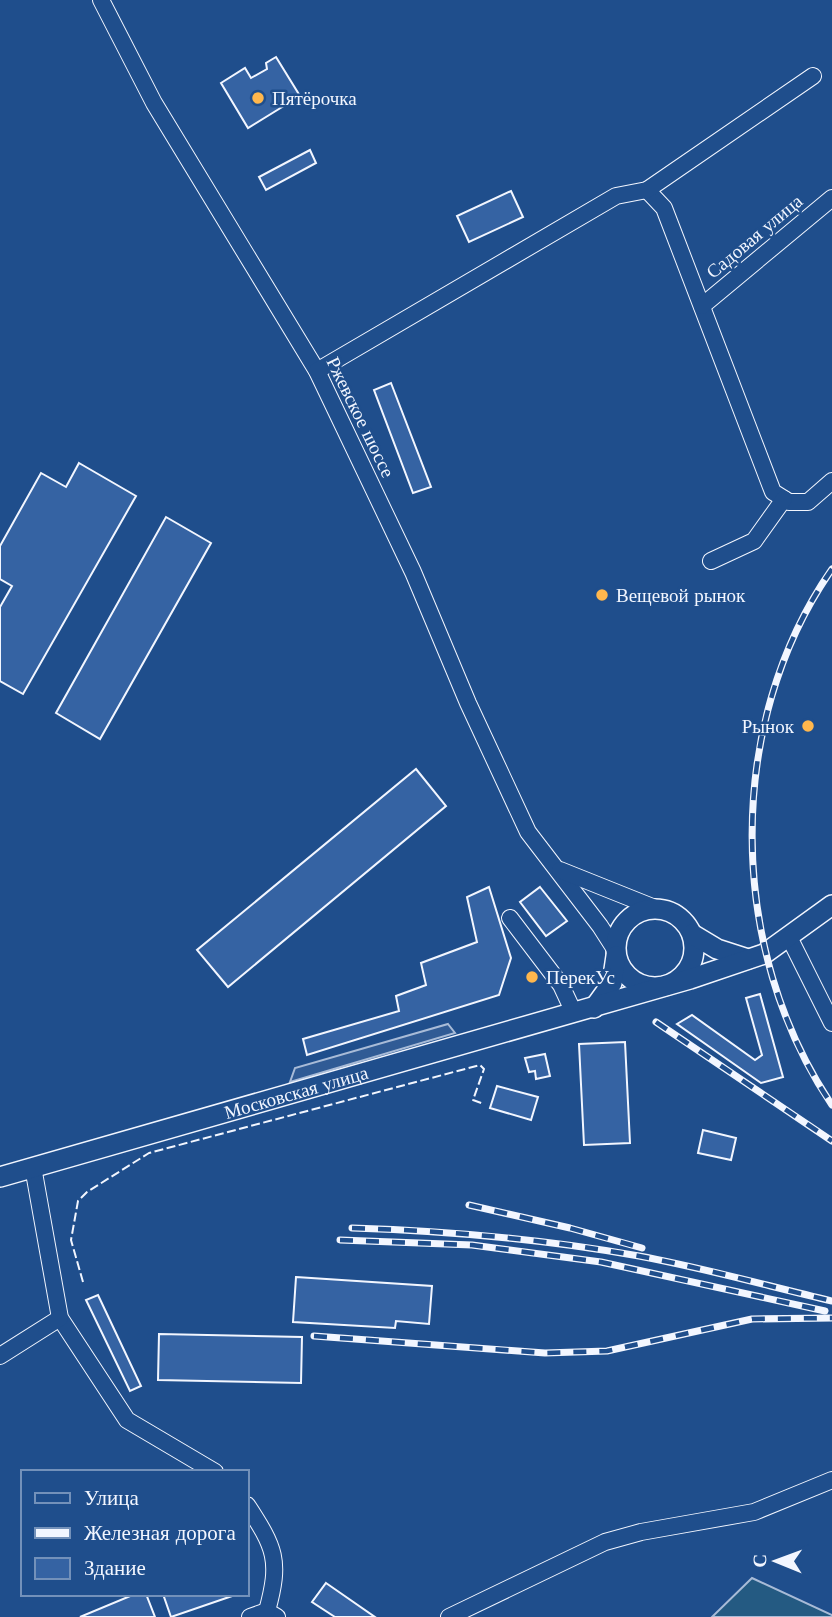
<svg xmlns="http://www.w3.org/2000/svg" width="832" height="1617" viewBox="0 0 832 1617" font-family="'Libre Baskerville',serif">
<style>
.green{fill:#245a82;stroke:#a8bbd7;stroke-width:2}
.parking{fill:#305b95;stroke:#a8bbd7;stroke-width:2}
.building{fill:#3563a3;stroke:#f2f6ff;stroke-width:2}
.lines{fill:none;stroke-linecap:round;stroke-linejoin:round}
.minor-casing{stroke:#f2f6ff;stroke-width:18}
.major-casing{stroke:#f2f6ff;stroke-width:22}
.minor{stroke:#1f4e8c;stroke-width:16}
.major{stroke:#1f4e8c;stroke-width:19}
.rail-casing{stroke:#f2f6ff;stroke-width:7}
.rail{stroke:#1f4e8c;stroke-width:4.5;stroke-dasharray:13;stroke-linecap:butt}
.fence{stroke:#f2f6ff;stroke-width:2;stroke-dasharray:9 3.5;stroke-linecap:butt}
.poi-dot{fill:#ffb74d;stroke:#1f4e8c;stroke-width:2.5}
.labels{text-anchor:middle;stroke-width:5;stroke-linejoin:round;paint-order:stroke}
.poi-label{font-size:19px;fill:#f2f6ff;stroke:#1f4e8c;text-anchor:start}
.street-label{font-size:19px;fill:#f2f6ff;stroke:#1f4e8c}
</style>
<rect width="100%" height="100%" fill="#1f4e8c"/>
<path class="green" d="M752,1578l80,37v2h-120z"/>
<path class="parking" d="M448,1024l7,9 -165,49 5,-14z"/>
<g class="building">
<path d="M276,57l24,39 -52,32 -27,-45 24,-15 6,10 16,-9 -1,-6z"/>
<path d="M310,150l6,13 -50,27 -7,-13z"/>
<path d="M511,191l12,26 -54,25 -12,-26z"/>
<path d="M391,383l40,104 -18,6 -39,-103z"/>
<path d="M79,463l57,33 -113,198 -23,-13v-74l12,-21 -12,-7v-33l41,-73 25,14z"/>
<path d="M166,517l45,26 -111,196 -44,-26z"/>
<path d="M416,769l30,37 -218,181 -31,-37z"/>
<path d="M489,887l22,71 -12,37 -192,60 -4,-16 96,-28 -3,-15 30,-11 -5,-22 56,-21 -10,-45z"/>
<path d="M540,887l27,34 -21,15 -26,-34z"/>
<path d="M760,994l23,83 -22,6 -84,-59 15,-9 63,45 7,-5 -16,-57z"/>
<path d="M625,1042l5,101 -46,2 -5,-101z"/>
<path d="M545,1054l5,22 -14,3 -1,-8 -6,1 -4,-14z"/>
<path d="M497,1086l41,11 -7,23 -41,-12z"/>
<path d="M703,1130l33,8 -5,22 -33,-7z"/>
<path d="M296,1277l136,9 -3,38 -33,-3 -1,7 -102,-6z"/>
<path d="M98,1295l43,91 -11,5 -44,-91z"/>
<path d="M159,1334l143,3 -1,46 -143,-3z"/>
<path d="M326,1583l49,34h-40l-23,-15z"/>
<path d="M135,1594h11l9,23h-75z"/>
<path d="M163,1594h75l-67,23z"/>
</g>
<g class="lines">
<defs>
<g id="minor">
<path d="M101,0l53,103 163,268 96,201 55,131 60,129 72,94 16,25"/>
<path d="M647,190l17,18 109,284 16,10h19l24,-21"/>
<path d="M702,306l130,-108"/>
<path d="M317,371l299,-175 31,-6 166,-114"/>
<path d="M711,561l43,-20 30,-42"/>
<path d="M560,870l95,38"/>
<path d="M510,918l51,67 13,28"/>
<path d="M789,937l43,86"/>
<path d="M33,1167l27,151 67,102 88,52"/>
<path d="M0,1356l60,-38"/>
<path d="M247,1505c28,43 34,55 20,106l10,6"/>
<path d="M250,1617l17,-6"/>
<path d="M449,1617l156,-75 36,-10 113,-20 78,-32"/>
</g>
<g id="major">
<circle cx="655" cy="948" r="39"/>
<path d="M692,934l25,15 31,10"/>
<path d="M594,1008l18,-25 4,-27"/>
<path id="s1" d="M0,1177l690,-198 74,-25 68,-49"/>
</g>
</defs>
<use href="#minor" class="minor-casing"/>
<use href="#major" class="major-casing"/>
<use href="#minor" class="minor"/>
<use href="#major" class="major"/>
<defs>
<g id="rail">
<path d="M832,569c-108,155 -105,381 0,536"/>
<path d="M656,1022l176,119"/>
<path d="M469,1205l101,23 72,20"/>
<path d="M352,1228c97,3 192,11 287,28 65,12 129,30 193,45"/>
<path d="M340,1240l132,5 129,17 224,49"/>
<path d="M314,1336l231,17 62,-2 145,-32 80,-1"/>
</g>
</defs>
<use href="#rail" class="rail-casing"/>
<use href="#rail" class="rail"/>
<path class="fence" d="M83,1282l-12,-42 7,-39 9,-9 62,-39 331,-88 4,4 -11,31 11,4"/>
</g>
<g class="poi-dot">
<circle cx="258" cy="98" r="7"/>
<circle cx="602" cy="595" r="7"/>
<circle cx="808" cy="726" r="7"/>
<circle cx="532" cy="977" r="7"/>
</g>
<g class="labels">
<g class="poi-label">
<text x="272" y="105">Пятёрочка</text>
<text x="616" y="602">Вещевой рынок</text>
<text x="794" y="733" text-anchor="end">Рынок</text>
<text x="546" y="984">ПерекУс</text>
</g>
<g class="street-label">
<text transform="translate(754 236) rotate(-40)" y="7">Садовая улица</text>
<text transform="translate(361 417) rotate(64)" y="7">Ржевское шоссе</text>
<text dy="7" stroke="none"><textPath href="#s1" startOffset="308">Московская улица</textPath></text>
</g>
</g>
<rect x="21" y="1470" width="228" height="126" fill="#1f4e8c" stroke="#7391ba" stroke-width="2"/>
<rect x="35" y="1493" width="35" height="10" fill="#1f4e8c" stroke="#7391ba" stroke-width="2"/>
<text x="84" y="1505" font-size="21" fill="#f2f6ff">Улица</text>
<rect x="35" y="1528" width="35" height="10" fill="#f2f6ff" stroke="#7391ba" stroke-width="2"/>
<text x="84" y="1540" font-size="21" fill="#f2f6ff">Железная дорога</text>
<rect x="35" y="1558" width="35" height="21" fill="#3563a3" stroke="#7391ba" stroke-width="2"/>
<text x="84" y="1575" font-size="21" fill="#f2f6ff">Здание</text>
<g transform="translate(776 1561) rotate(271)" stroke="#1f4e8c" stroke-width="5" paint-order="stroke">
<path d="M0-5L12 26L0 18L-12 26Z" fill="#f2f6ff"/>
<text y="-10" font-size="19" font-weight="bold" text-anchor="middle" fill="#f2f6ff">С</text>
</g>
</svg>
